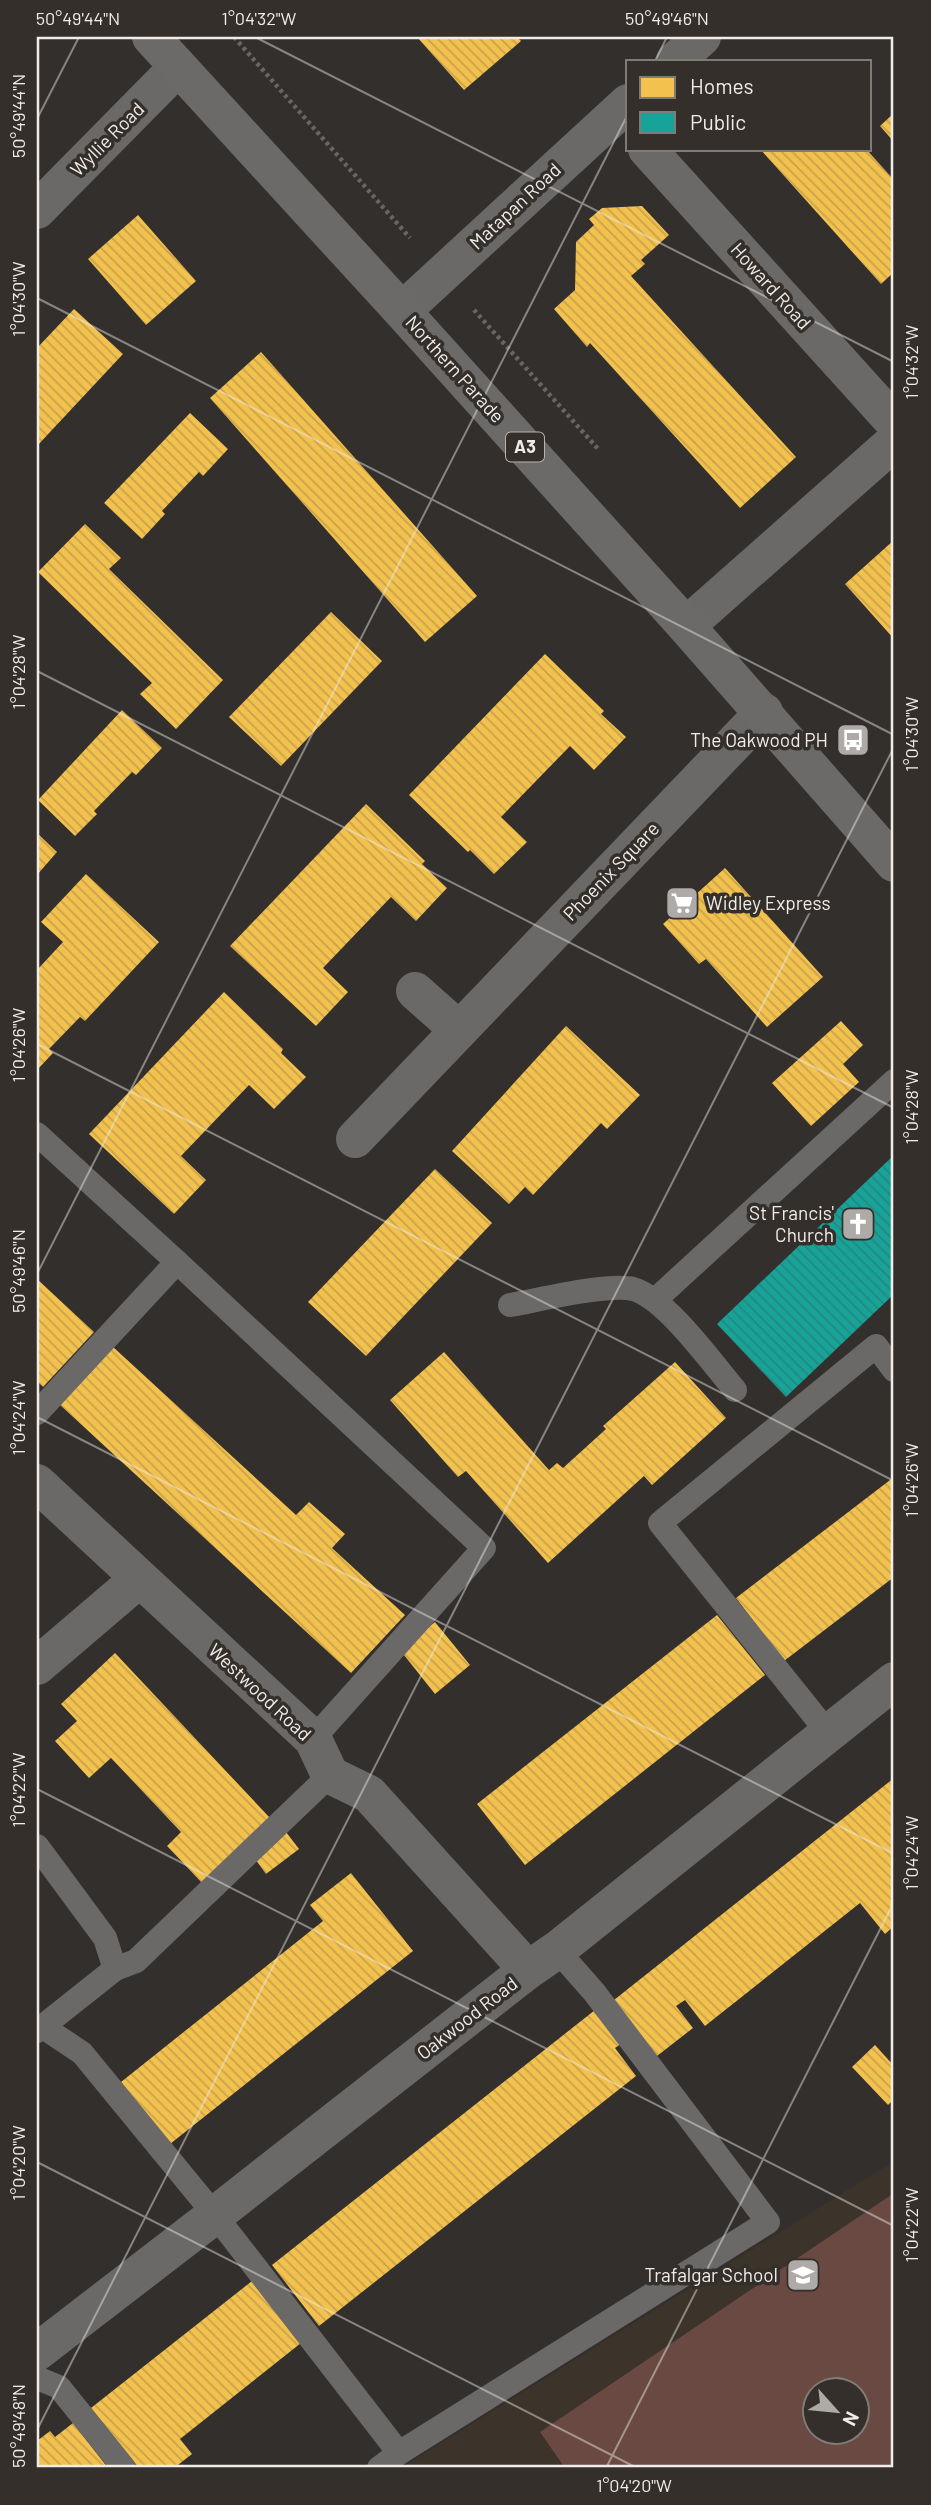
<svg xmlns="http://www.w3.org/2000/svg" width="931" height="2505" viewBox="0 0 931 2505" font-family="Barlow,sans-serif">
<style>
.built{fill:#3c332b;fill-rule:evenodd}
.grass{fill:#694942;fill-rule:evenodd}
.homes{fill:url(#homes-back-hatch)}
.public{fill:url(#public-back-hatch)}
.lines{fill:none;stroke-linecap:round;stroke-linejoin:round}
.path{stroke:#686665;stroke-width:4.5;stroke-dasharray:3.5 3.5;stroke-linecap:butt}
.service{stroke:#6a6968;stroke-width:24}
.minor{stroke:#6a6968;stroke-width:38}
.primary{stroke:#6b6a68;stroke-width:38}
.ticks{fill:none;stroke:#f0ede9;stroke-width:2;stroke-opacity:0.45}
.labels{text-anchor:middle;stroke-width:7;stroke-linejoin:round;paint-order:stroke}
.shield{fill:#342f2a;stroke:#b8b4b0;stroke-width:2}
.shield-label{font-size:18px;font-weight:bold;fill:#f0ede9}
.street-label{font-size:19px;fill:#f0ede9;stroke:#342f2a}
.poi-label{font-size:19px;fill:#f0ede9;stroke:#342f2a;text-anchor:end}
.neatline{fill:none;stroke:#f0ede9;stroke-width:2.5}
.ticks-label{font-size:18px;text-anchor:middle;fill:#f0ede9}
</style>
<defs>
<pattern id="homes-back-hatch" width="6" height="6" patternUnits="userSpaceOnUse" patternTransform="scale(1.75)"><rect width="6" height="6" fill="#f2c14e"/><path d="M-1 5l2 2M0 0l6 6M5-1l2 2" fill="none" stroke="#c8a24c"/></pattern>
<pattern id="public-back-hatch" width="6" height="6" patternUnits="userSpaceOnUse" patternTransform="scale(1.75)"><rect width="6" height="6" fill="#17a398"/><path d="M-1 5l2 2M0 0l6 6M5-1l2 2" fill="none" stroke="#26877f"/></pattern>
</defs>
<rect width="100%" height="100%" fill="#322f2c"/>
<path class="built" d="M894,2161v307h-493zM816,2390h42v42h-42z"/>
<path class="grass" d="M894,2193v275h-329l-25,-36zM816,2390h42v42h-42z"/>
<g class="homes">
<path d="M417,37h100l4,4 -57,49z"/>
<path d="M894,113v29l-14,-16z"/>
<path d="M760,149h106l28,31v92l-13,12z"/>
<path d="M642,206l27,29 -28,25 4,4 -14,12 165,181 -56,51 -150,-165 -3,4 -33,-38 21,-19 1,-48 18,-17 -5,-6 13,-11z"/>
<path d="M138,215l58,66 -50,44 -58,-66z"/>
<path d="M74,309l49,45 -86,92v-98z"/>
<path d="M261,352l216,244 -52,46 -215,-244z"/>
<path d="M190,413l38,36 -25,27 -4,-4 -37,39 3,3 -23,25 -38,-36z"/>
<path d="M85,524l36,34 -12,11 114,111 -47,49 -36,-35 12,-11 -114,-111z"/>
<path d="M894,540v99l-49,-55z"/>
<path d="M331,612l51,49 -101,105 -52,-49z"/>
<path d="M545,654l59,57 -3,3 25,23 -32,33 -24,-24 -69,71 26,25 -33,32 -24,-24 -2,2 -59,-57z"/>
<path d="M122,710l40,38 -26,27 -4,-3 -38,39 3,3 -22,22 -37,-36z"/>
<path d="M366,804l59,57 -3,3 25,24 -31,33 -25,-24 -68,71 25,24 -32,34 -86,-80z"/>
<path d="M37,833l20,19 -20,23z"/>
<path d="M725,868l98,109 -56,50 -61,-68 -7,5 -36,-40z"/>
<path d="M86,874l73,68 -74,79 -5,-4 -31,32 4,4 -16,17v-100l26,-28 -22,-20z"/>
<path d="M224,992l59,57 -2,4 25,24 -32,32 -25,-24 -68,71 25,24 -32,34 -85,-80z"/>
<path d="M841,1021l22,24 -20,19 16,18 -48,44 -39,-43z"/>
<path d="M566,1026l74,69 -33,34 -6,-6 -68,72 -8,-8 -16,17 -57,-53z"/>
<path d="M435,1169l57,54 -126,133 -58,-54z"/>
<path d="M37,1279l57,53 -51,55 -6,-6z"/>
<path d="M112,1346l184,169 13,-13 36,32 -13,14 73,67 -54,58 -292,-269z"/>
<path d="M444,1352l105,118 8,-7 6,5 43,-39 -3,-3 72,-64 51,56 -74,67 -8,-9 -96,87 -82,-92 -8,6 -68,-77z"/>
<path d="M894,1477v100l-110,84 -48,-63z"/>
<path d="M717,1615l48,60 -240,190 -48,-61z"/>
<path d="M435,1622l35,43 -35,29 -35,-44z"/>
<path d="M115,1653l155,165 -68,65 -35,-37 14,-14 -70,-74 -22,20 -34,-37 22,-20 -16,-17z"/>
<path d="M894,1778v148l-9,8 -25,-31 -155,123 -20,-26 -9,6 17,22 -36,28 -43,-56z"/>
<path d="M286,1832l13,17 -33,25 -13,-18z"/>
<path d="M351,1873l62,78 -243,193 -49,-62 202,-161 -13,-16z"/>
<path d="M595,2010l26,34 -6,4 21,28 -317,250 -47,-61z"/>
<path d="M875,2045l19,21v33l-6,6 -36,-38z"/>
<path d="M252,2281l49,62 -121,96 12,15 -18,14h-35l-48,-60z"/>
<path d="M73,2423l35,45h-71v-27l13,-10 5,6z"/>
</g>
<path class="public" d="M894,1155v139l-108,103 -69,-73z"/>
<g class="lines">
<g class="path">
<path d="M234,37l176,201"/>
<path d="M474,310l125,140"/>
</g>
<g class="service">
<path d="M37,1134l140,128 307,286 -171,191"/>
<path d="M655,1300l239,-219"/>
<path d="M510,1305c29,-5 98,-22 123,-16 33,9 79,74 102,101"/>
<path d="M37,1413l140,-151"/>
<path d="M829,1734l-169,-211 216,-177 18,24"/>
<path d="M37,1846l68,92 10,31"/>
<path d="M43,2027l39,26 133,162 184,238 369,-231 -174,-230 -37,-42"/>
<path d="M37,2031l78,-62 21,-8 194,-186"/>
<path d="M37,2378l22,9 65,81"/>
<path d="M379,2468l20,-15"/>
</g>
<g class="minor">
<path d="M675,61l27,-24"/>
<path d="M647,149l247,273"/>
<path d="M37,210l141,-143"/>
<path d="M402,311l226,-208"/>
<path d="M686,626l208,-184"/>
<path d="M415,991l44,39"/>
<path d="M355,1139l409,-427"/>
<path d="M37,1483l276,256 17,36 39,19 159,176"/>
<path d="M37,1666l102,-87"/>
<path d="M37,2352l178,-137 313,-245 29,-20 337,-269"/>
</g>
<path class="primary" d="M151,37l251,274 284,315 208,237"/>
</g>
<path class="ticks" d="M255,37l639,325M655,61l12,-24M37,119l42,-82M37,298l857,437M37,671l857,437M37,1044l857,437M37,1274l591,-1160M37,1417l857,437M37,1789l857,437M37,2162l600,306M37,2430l857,-1683M606,2468l288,-566"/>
<defs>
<symbol id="bus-square" viewBox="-11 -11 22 22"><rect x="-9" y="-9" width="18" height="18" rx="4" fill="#aeaaa7" stroke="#342f2a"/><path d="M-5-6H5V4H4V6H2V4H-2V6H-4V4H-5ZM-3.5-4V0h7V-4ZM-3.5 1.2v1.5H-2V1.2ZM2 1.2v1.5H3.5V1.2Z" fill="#fff"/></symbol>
<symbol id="supermarket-square" viewBox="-11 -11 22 22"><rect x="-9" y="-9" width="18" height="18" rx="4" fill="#aeaaa7" stroke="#342f2a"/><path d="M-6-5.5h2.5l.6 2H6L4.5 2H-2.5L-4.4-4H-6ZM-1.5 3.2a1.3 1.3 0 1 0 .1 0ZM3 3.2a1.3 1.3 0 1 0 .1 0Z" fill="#fff"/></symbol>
<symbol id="church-square" viewBox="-11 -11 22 22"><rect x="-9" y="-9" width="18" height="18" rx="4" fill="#aeaaa7" stroke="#342f2a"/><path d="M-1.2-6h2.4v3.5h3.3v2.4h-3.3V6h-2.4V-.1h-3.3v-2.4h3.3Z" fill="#fff"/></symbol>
<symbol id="school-square" viewBox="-11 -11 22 22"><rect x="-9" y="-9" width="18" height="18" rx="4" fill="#aeaaa7" stroke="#342f2a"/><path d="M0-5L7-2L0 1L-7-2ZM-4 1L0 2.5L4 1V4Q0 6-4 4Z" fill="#fff"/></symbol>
</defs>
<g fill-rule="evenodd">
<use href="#bus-square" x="834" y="721" width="38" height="38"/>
<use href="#supermarket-square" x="663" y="884" width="38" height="38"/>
<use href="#church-square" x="839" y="1205" width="38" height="38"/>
<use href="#school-square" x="784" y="2256" width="38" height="38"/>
</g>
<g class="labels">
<rect class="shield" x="506" y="432.5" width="38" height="29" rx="5"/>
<g class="shield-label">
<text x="525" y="453">A3</text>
</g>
<g class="street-label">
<text transform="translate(107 139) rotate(-45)" y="7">Wyllie Road</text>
<text transform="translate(515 206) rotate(-43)" y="7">Matapan Road</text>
<text transform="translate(771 286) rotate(48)" y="7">Howard Road</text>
<text transform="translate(455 369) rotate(48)" y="7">Northern Parade</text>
<text transform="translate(611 871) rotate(-46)" y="7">Phoenix Square</text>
<text transform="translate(260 1692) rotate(43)" y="7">Westwood Road</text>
<text transform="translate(467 2018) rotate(-38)" y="7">Oakwood Road</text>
</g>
<g class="poi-label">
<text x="828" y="747">The Oakwood PH</text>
<text x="706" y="910" text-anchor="start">Widley Express</text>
<text x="834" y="1220">St Francis'<tspan x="834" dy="22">Church</tspan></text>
<text x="778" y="2282">Trafalgar School</text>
</g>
</g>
<rect width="931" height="2505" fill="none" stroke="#342f2a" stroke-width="77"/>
<rect x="626" y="60" width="245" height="91" fill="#342f2a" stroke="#7f7b76" stroke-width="2"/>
<rect x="640" y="77" width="35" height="21" fill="#f2c14e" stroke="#7f7b76" stroke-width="2"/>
<text x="690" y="94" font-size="21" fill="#f0ede9">Homes</text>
<rect x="640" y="112" width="35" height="21" fill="#17a398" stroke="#7f7b76" stroke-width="2"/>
<text x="690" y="130" font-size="21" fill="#f0ede9">Public</text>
<g transform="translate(836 2411) rotate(117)"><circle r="33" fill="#342f2a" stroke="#7f7b76" stroke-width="2"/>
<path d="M0-5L12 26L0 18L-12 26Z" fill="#aeaaa7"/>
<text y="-10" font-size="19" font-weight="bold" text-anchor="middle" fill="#f0ede9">N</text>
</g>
<rect x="38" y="38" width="854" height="2428" class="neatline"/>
<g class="ticks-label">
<text x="78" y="25">50°49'44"N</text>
<text x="259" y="25">1°04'32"W</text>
<text x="667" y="25">50°49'46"N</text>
<text transform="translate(19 116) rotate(-90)" y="6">50°49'44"N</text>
<text transform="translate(19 299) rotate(-90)" y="6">1°04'30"W</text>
<text transform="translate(912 362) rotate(-90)" y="6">1°04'32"W</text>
<text transform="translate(19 672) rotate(-90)" y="6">1°04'28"W</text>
<text transform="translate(912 734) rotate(-90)" y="6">1°04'30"W</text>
<text transform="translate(19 1045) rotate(-90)" y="6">1°04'26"W</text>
<text transform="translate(912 1107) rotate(-90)" y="6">1°04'28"W</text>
<text transform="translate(19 1271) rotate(-90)" y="6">50°49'46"N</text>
<text transform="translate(19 1418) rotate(-90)" y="6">1°04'24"W</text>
<text transform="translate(912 1480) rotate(-90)" y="6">1°04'26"W</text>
<text transform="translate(19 1790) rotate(-90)" y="6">1°04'22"W</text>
<text transform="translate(912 1853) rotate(-90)" y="6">1°04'24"W</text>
<text transform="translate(19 2163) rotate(-90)" y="6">1°04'20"W</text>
<text transform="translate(912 2225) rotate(-90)" y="6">1°04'22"W</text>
<text transform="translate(19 2426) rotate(-90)" y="6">50°49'48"N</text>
<text x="634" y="2492">1°04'20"W</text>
</g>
</svg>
